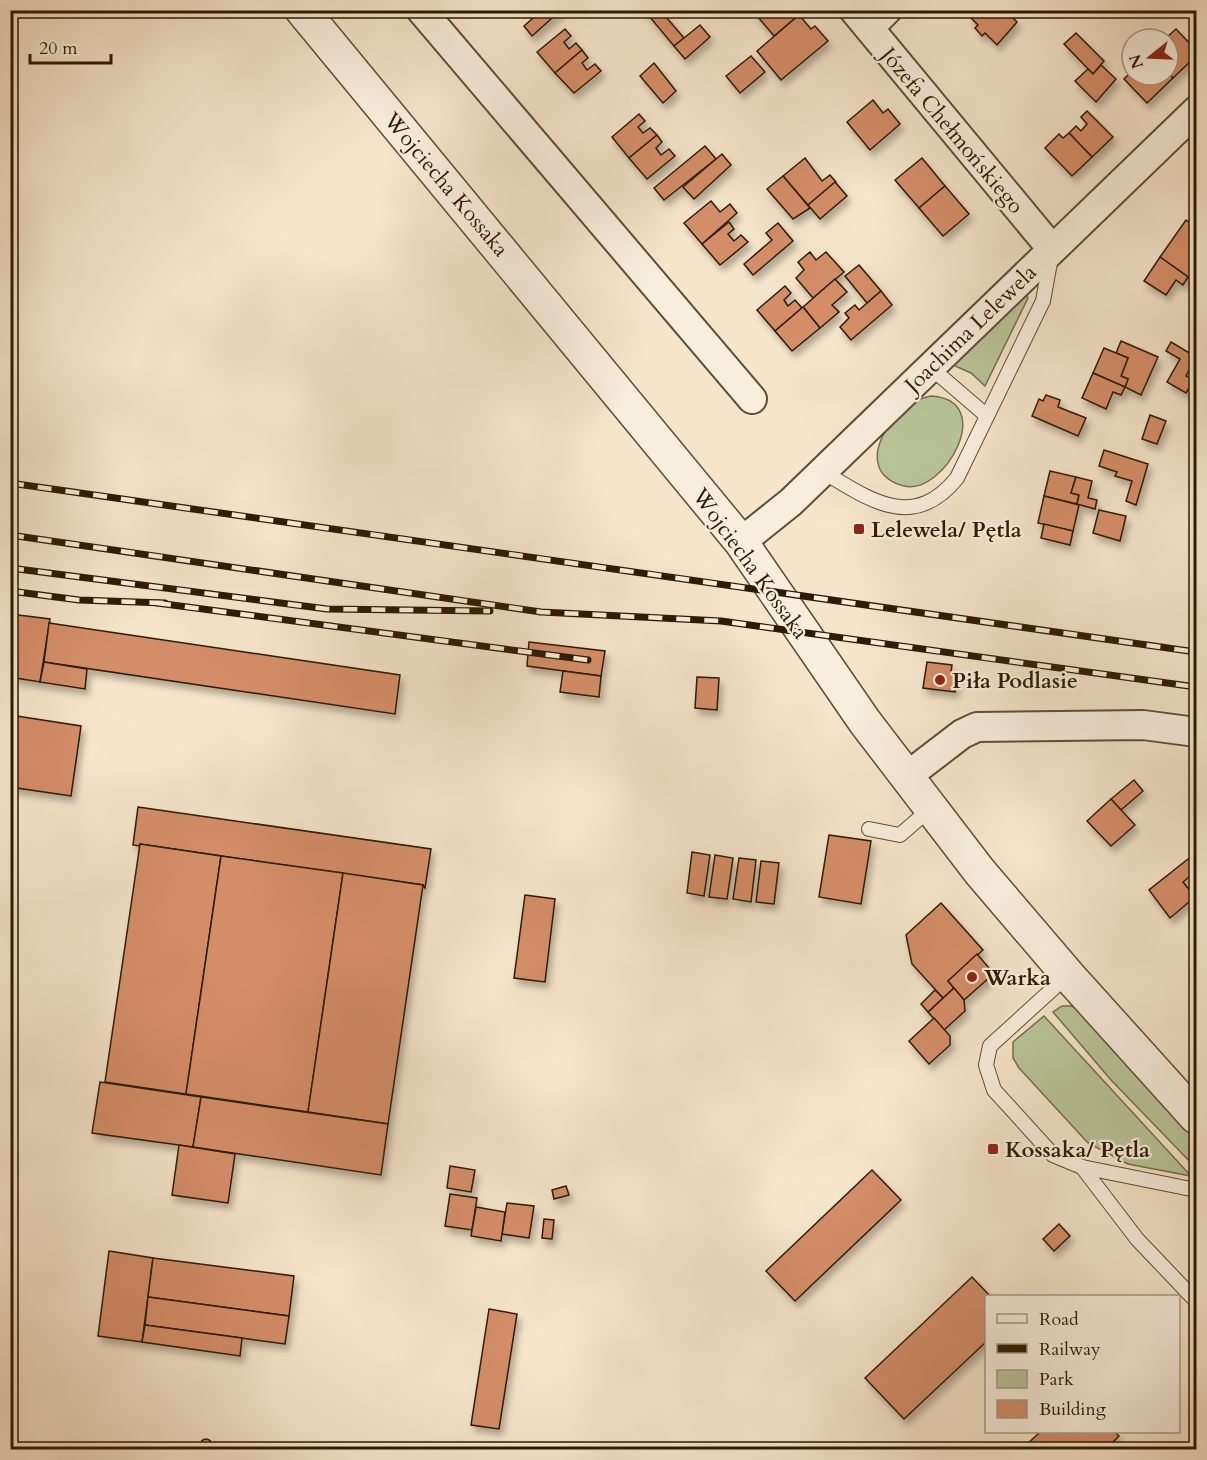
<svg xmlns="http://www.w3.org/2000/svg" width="1207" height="1460" viewBox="0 0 1207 1460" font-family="Cardo,serif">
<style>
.green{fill:#b9c599;stroke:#73704c;stroke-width:1.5}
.building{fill:#d48d69;stroke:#2d1a00;stroke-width:1.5;filter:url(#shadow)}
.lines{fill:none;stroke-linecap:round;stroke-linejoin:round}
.service-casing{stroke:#5f4d32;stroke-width:16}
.minor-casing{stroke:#5f4d32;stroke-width:32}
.tertiary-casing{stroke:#5f4d32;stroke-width:36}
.service{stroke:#f8eedd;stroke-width:14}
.minor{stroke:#f8eedd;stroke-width:28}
.tertiary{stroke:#f8eedd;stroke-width:33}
.rail-casing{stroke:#2d1a00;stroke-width:7}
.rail{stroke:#f8eedd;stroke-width:4.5;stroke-dasharray:14;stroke-linecap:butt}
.poi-dot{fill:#8f2418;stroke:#f8eedd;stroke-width:2}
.labels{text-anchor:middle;stroke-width:4.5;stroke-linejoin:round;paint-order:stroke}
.street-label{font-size:22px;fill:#2d1a00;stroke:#f8eedd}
.poi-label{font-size:22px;font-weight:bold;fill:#2d1a00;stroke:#f8eedd;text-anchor:start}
</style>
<defs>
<filter id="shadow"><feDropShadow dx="3.5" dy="6" stdDeviation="3" flood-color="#0004"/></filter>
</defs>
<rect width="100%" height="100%" fill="#f5e5ca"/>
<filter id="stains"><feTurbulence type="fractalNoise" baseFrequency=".00333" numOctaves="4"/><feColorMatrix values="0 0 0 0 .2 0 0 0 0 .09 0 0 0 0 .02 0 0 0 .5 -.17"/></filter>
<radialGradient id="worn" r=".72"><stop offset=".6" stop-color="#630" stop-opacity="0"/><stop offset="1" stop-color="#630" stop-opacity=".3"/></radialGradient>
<g class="green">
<path d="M1026,294l2,4 -43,88 -14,-13 -16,-7 -2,-3z"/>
<path d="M931,396c67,4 13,100 -27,90 -57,-15 -11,-84 27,-90z"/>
<path d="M1062,1006h10l8,6 116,128v28l-85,-88 -58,-68z"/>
<path d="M1044,1016l147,160 -63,-12 -40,-21 -69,-75 -6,-10v-16z"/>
</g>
<g class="building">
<path d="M542,10h19l-29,26 -8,-10z"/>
<path d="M644,10h16l24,28 -10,8z"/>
<path d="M752,10h43l4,5 -25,21z"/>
<path d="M975,10h22l4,5 5,-4 11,11 -20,23 -12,-12 -3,3 -7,-8 3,-3 -9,-9z"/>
<path d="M799,15l12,14 4,-3 13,15 -47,39 -24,-29z"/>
<path d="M700,25l10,12 -25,22 -11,-13z"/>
<path d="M565,29l6,7 -7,6 5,7 7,-6 6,7 -27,23 -18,-21z"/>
<path d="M1176,29l20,21v6l-23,22 -5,-5v-34h-3z"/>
<path d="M1076,33l28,28 -11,13 -29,-30z"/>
<path d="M582,50l6,8 -6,5 5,7 8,-6 6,7 -27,22 -19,-20z"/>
<path d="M751,56l14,16 -25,21 -14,-17z"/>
<path d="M654,63l22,28 -13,12 -23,-27z"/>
<path d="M1101,65l15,14 -20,23 -21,-21 13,-12 5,5z"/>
<path d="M1132,71v4h36v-2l5,5 -26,25 -23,-24z"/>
<path d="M873,100l10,13 5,-4 12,15 -30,26 -23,-28z"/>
<path d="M1087,111l26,26 -21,20 -23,-24 7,-7 5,5 6,-7 -6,-7z"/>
<path d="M639,114l6,7 -7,6 5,6 7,-5 7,7 -28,23 -17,-21z"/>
<path d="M1069,133l23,24 -20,19 -27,-28 14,-14 4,4z"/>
<path d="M657,135l5,7 -6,6 5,7 8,-6 6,7 -28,23 -18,-21z"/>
<path d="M705,146l11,13 -52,41 -10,-12z"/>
<path d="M722,154l9,11 -37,34 -11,-12z"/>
<path d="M805,158l17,23 8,-6 6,7 -28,23 -25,-29z"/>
<path d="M922,158l23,28 -26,22 -24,-28z"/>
<path d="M783,176l27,32 -17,11 -26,-30z"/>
<path d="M835,182l12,14 -27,23 -12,-14z"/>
<path d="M945,186l24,28 -26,22 -24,-28z"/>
<path d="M711,201l9,11 10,-8 7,9 -35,31 -18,-21z"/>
<path d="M1186,220l10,7v50l-2,4 -34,-24z"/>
<path d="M729,222l5,7 -6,5 6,7 7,-6 7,7 -28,23 -18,-21z"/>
<path d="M778,223l15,18 -40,34 -9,-11 28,-24 -6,-7z"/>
<path d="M810,252l6,8 10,-8 18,20 -31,26 -17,-20 8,-8 -6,-8z"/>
<path d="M1160,257l28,20 -5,8 -7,-5 -10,15 -22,-14z"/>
<path d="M859,265l22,26 -14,12 -22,-27z"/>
<path d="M835,279l12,13 -15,13 7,7 -19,16 -17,-21z"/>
<path d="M785,286l6,7 -7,7 4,6 7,-6 7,8 -27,23 -18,-21z"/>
<path d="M881,291l11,14 -41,35 -11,-13 9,-9 -4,-5 10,-8 4,5z"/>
<path d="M803,307l17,21 -28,23 -17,-20z"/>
<path d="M1121,341l37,16 -17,38 -16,-8 3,-8 -7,-3 7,-18 -12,-5z"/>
<path d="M1171,342l25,15 -10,19 8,4 -8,13 -19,-11 13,-23 -14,-8z"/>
<path d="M1104,348l24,10 -7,18 7,3 -3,8 -32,-14z"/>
<path d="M1093,373l32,14 -4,8 -8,-3 -7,17 -24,-11z"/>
<path d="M1046,395l14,5 -2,7 28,11 -8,18 -46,-20 7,-17 4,2z"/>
<path d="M1150,415l16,6 -9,23 -15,-5z"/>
<path d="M1104,450l44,14 -12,41 -10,-4 6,-20 -17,-5 2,-4 -18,-6z"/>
<path d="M1050,471l26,6 -5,16 8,2 -2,9 -33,-8z"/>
<path d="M1076,477l16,4 -4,17 9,2 -2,9 -18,-5 2,-9 -8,-2z"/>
<path d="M1044,496l35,9 -6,26 -35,-8z"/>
<path d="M1099,510l27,6 -6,25 -27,-8z"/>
<path d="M1044,524l29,7 -3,14 -29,-7z"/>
<path d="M10,614l40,5 -10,63 -30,-5z"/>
<path d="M49,623l351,52 -5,39 -351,-52z"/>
<path d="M529,642l76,9 -4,25 -74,-10z"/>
<path d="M44,662l43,7 -2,20 -45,-7z"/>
<path d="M927,662l25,3 -1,7 6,1 -2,19 -32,-4z"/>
<path d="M563,671l38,5 -2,21 -39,-5z"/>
<path d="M697,677l22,1 -2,32 -22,-2z"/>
<path d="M10,715l71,11 -10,70 -61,-9z"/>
<path d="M1134,780l9,11 -22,19 -10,-11z"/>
<path d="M1111,799l24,26 -24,21 -24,-25z"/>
<path d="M138,807l293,42 -6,39 -2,-3 -202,-29 -81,-12 -1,2 -6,-1z"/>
<path d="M829,835l42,6 -10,63 -42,-7z"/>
<path d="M140,844l81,12 -35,238 -81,-12z"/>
<path d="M692,852l18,3 -6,41 -17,-3z"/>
<path d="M715,855l18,3 -6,41 -18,-2z"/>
<path d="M1193,855l3,5v11l-13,11 12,15 -25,21 -21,-28z"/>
<path d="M221,856l122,17 -35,239 -122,-18z"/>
<path d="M739,858l17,2 -5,42 -18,-3z"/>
<path d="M761,861l18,2 -5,41 -18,-2z"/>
<path d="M343,873l80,12 -35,239 -80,-12z"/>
<path d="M525,895l30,4 -10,83 -31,-4z"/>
<path d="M941,903l42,47 -35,31 6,7 -11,10 -31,-34 -6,-29z"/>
<path d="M977,954l12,14v10l-25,22 -16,-19z"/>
<path d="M954,988l10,12 1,11 -21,19 -16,-18z"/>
<path d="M935,990l8,8 -15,14 -7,-8z"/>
<path d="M934,1018l16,18v9l-21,19 -20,-23z"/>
<path d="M100,1082l101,15 -8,50 -101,-14z"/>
<path d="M201,1097l187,27 -7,51 -188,-28z"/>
<path d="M179,1145l56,9 -7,49 -56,-8z"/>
<path d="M450,1166l25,4 -4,22 -24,-4z"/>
<path d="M872,1170l29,30 -106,101 -29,-30z"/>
<path d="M566,1186l3,9 -15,4 -2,-9z"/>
<path d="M450,1194l27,4 -5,32 -27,-4z"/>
<path d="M507,1203l27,3 -5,32 -27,-4z"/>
<path d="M476,1207l29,5 -4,29 -30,-5z"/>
<path d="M544,1219l10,1 -2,19 -10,-1z"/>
<path d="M1059,1224l11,12 -16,15 -11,-12z"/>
<path d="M109,1251l44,7 -11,84 -44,-6z"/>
<path d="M153,1258l141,18 -5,40 -141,-19z"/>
<path d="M972,1277l18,19h-4v46l-82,77 -39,-41z"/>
<path d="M148,1297l141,19 -4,28 -140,-19z"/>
<path d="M489,1309l28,5 -18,115 -28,-4z"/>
<path d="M145,1325l97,13 -2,18 -98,-14z"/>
<path d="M1040,1432h75l4,4 -14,14h-84z"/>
<circle cx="206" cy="1445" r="6"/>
</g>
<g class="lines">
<defs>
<g id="service">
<path d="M930,367l57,49"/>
<path d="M822,471c48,29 91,61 135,7l86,-177 8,-44"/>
<path d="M869,829l31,6 30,-26"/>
<path d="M1068,975l-78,71 -4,19 8,25 59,65 29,12 114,23"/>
<path d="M1082,1167l55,72 59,62"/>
</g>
<g id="minor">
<path d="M421,10l331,389"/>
<path d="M854,10l198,239"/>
<path d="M869,28l18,-18"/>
<path d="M741,542l50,-40 405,-391"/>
<path d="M906,777l56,-43 15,-7 166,-2 53,7"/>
</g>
<path id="tertiary" d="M302,10l439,532 124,180 115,150 88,103 128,142"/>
</defs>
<use href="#service" class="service-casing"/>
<use href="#minor" class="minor-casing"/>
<use href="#tertiary" class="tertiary-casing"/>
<use href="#service" class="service"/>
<use href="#minor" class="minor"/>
<use href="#tertiary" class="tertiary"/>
<defs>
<g id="rail">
<path d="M10,483l1186,169"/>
<path d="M10,535l531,77 180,9 475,66"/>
<path d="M10,568l317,41 163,2"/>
<path d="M10,591l69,9 86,3"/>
<path d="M157,603l431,57"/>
</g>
</defs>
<use href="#rail" class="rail-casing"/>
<use href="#rail" class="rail"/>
</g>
<g class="poi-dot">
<rect x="853" y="523" width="12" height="12" rx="3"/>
<circle cx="940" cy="680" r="6"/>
<circle cx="972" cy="977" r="6"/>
<rect x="987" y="1143" width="12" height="12" rx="3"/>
</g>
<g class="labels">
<g class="street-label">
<text transform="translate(953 130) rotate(50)" y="8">Józefa Chełmońskiego</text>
<text transform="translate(447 184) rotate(50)" y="8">Wojciecha Kossaka</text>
<text transform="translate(970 328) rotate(-44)" y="8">Joachima Lelewela</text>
<text transform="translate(751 563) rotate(54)" y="8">Wojciecha Kossaka</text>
</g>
<g class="poi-label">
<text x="871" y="537">Lelewela/ Pętla</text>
<text x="952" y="688">Piła Podlasie</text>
<text x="984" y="985">Warka</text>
<text x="1005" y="1157">Kossaka/ Pętla</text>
</g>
</g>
<rect width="1207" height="1460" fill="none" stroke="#f5e5ca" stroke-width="36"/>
<rect x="12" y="12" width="1183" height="1436" fill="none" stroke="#2d1a00" stroke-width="3"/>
<rect x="18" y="18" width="1171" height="1424" fill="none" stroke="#2d1a00" stroke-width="1.5"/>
<rect x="985" y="1295" width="195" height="138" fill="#f8eedd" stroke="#a79985" stroke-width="1.5"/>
<rect x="997" y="1314" width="30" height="9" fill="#f8eedd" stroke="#a79985" stroke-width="1.5"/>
<text x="1039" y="1325" font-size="18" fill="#2d1a00">Road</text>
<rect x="997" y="1344" width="30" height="9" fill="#2d1a00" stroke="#a79985" stroke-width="1.5"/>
<text x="1039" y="1355" font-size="18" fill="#2d1a00">Railway</text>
<rect x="997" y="1370" width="30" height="18" fill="#b9c599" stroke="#a79985" stroke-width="1.5"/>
<text x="1039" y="1385" font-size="18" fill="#2d1a00">Park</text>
<rect x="997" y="1400" width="30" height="18" fill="#d48d69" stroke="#a79985" stroke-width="1.5"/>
<text x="1039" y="1415" font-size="18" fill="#2d1a00">Building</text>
<g transform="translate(1150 57) rotate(252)"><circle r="28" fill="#f8eedd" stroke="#a79985" stroke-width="1.5"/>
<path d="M0-4.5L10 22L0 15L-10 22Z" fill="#8f2418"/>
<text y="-9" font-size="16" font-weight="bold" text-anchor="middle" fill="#2d1a00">N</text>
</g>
<path d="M30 54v9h81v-9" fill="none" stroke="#2d1a00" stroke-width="3"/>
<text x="39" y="54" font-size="18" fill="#2d1a00" stroke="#f8eedd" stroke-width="4.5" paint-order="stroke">20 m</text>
<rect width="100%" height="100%" filter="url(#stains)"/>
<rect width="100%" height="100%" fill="url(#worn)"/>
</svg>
